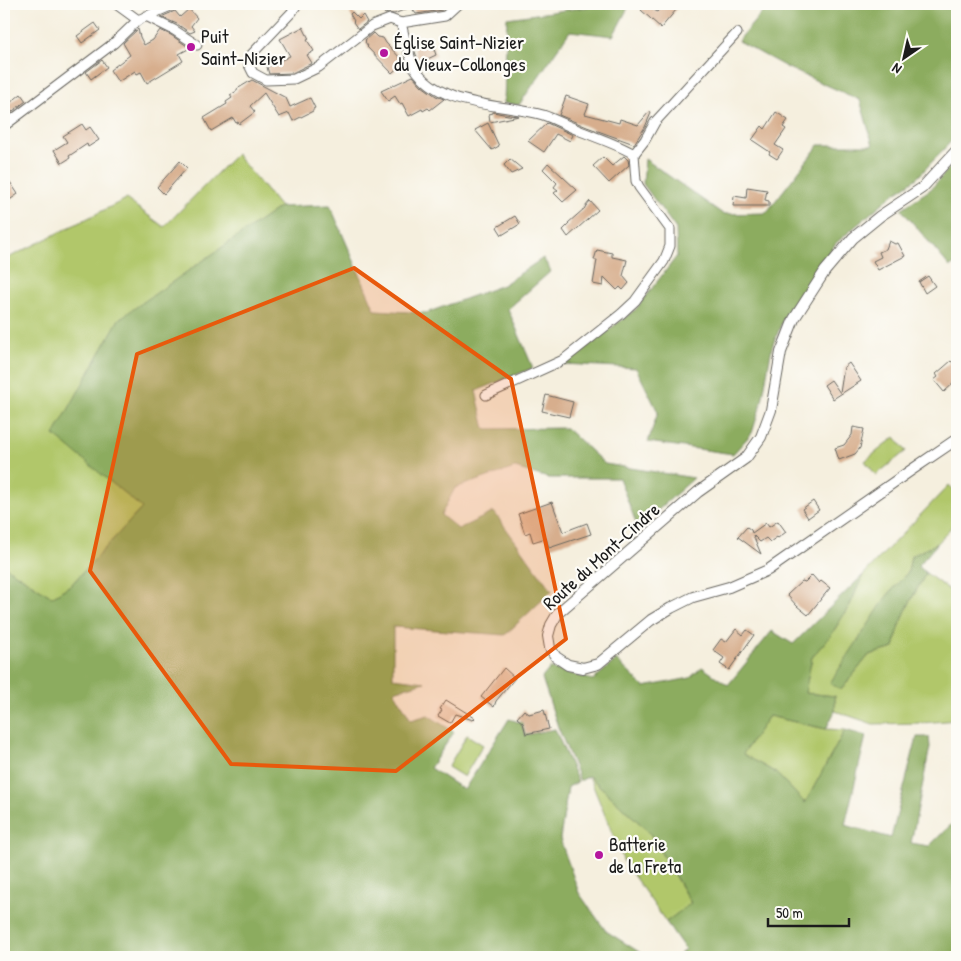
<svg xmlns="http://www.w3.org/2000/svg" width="961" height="961" viewBox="0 0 961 961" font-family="'Patrick Hand',sans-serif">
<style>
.green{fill:#b1c76b;stroke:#667244}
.forest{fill:#8cac5f;stroke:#54643e}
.building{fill:#d7ae8d}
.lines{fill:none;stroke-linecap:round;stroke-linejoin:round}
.minor-casing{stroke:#686660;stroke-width:11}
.tertiary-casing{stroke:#686660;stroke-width:12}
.minor{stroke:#fff;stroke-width:9}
.tertiary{stroke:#fff;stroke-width:10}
.marked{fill:#e8590c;fill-opacity:0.2;stroke:#e8590c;stroke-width:4;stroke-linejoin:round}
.poi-dot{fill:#b5179e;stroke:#fdfcf7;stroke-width:2}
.labels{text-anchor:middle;stroke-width:4.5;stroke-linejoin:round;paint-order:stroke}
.poi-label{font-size:19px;fill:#1c1c1c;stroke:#fdfcf7;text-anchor:start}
.street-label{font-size:19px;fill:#1c1c1c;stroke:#fdfcf7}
</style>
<rect width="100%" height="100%" fill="#fdfcf7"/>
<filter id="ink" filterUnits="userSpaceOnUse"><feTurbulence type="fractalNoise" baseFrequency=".02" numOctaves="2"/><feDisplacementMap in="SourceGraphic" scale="10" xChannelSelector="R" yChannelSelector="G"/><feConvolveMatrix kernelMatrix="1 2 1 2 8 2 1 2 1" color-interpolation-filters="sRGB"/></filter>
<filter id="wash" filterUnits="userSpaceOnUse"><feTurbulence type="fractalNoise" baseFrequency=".0096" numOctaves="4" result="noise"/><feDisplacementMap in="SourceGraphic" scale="20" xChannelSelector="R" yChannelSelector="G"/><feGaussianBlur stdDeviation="1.12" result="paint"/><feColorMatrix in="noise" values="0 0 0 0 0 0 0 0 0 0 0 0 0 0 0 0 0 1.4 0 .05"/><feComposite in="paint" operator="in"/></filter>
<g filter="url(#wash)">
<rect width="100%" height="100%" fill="#f5efde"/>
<g class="green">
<path d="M236,154l44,53 -160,112 22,189 -70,76 -20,13 -48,-31v-306l122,-61 38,28z"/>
<path d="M895,437l11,14 -30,24 -11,-14z"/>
<path d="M949,485l8,8v27l-19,23 -27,13 -3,16 -21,24 -46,94 28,-35 25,-7c5,-29 18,-50 32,-75l31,23v124l-35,3 -49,1 -38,-13v-15l-31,-3 8,-36 19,-22 19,-30 13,-30z"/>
<path d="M769,716l57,13 19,1 -40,74 -29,-31 -34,-19z"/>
<path d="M467,735l16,10 -19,32 -16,-10z"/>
<path d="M589,776l60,56 42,72 -25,18 -42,-60z"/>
</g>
<g class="forest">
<path d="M609,4h21l-17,32 -43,-5 -51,74 -15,-2 3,-85z"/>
<path d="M769,4h188v131l-40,43 -26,18 -55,47 -51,72 -13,32 -10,54 -10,32 -19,21 -85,-12 10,-30 -22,-44 -72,-4 72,-55 41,-53 -1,-27 -33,-45 2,-25 78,55 43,-1 53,-68h54l-13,-45 -72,-32 -50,-27z"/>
<path d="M957,159v104l-7,4 -49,-58 30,-20z"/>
<path d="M330,205l45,105 51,3 77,-28 40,-27 8,13 -43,38 25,59 -57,23 9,38 81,-1 39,36 89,14 -56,50 -19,-50h-71l-33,-10 -60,20 -14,27 17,14 36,-17 58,79 -47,44 -112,-8v51l32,4 -31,9 17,29 17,-5 26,17 -24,36 34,22 45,-71 13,4 3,12 30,-6 23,53 -10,5 -8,52 19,54 27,38 41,26h-643v-391l48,31 20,-13 70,-76 -88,-73 65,-116 161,-112z"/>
<path d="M938,543l-20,23 8,7c-14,25 -27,46 -32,75l-25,7 -28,35 -11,-7 57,-87 21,-24 3,-16z"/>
<path d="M863,575l-13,30 -19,30 -19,22 -7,36 30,3v15l-9,18 -57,-13 -26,38 33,19 29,30 40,-73 21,6 -21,89 46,13 26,-101h12l1,10 -19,96 18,3 28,-27v138h-280l8,-8 -19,-27 25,-19 -42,-71 -60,-56 -9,5 -22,-54 -16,-49 8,-10 43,12 23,-20 28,27 46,-9 12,-11 26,18 44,-54 21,13z"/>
</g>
<g id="blocks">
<g class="building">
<path d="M379,4h70l-7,6 -26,4 -5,-7 -17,7 -6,-1 -3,1z"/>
<path d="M646,4l11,8 7,-8h17l-20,24 -20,-18z"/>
<path d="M189,9l8,9 -6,8 4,5 -5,2 -13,-9 -16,-7 14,-6 5,6z"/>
<path d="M352,12l7,7 4,-4 4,7 -9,7 -5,-7 1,-1 -4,-7z"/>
<path d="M95,23l5,7 -18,13 -5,-7z"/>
<path d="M303,27l6,12 -2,1 7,11 -7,4 5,8 -20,10 -23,1 -2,-7 23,-11 -10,-17z"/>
<path d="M138,29l2,8 4,8 9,-5 7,-10 11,5 19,13 -11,6 4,7 -36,22 -6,-11 -4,2 -2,-3 -17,11 -8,-12 20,-15 -7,-12z"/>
<path d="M373,33l4,4 6,1 3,5 18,19 -12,11 -25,-26 1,-1 -3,-4 1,-1 -1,-1z"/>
<path d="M431,40l5,15 -17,8 -6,-17z"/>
<path d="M102,60l5,7 -16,12 -5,-7z"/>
<path d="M413,76l9,10 14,10 8,3 -14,11 -2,-2 -5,3 -1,-2 -13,7 -7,-13 -2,1 -5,-8 -7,5 -7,-10z"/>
<path d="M252,80l34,18 4,9 20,-9 5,10 -2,1v2l-20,10 -4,-8 -10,4 -15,-24 -14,13 5,6 -16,12 -1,-2 -2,1 -3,-5 -22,13 -7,-13 23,-14 -1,-2 6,-4 -2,-3 7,-4v-2z"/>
<path d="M4,92l6,11 11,-9 5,7 -22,17z"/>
<path d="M566,96l23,8 -4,10 34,9 1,-4 18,6 11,-13 2,1 -6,14 -11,17 -47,-17 -28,-12z"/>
<path d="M493,112l15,3 11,1 -29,6 -1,-8 4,-1z"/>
<path d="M776,112l12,8 -5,7 3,2 -11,16 8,5 -6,9 -8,-5 1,-2 -18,-12 10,-14 3,3z"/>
<path d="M488,123l11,23 -7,4 -17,-20z"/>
<path d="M547,123l26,12 -3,6 -14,-7 -12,18 -16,-11z"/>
<path d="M82,124l4,6 4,-3 9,13 -11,7 -1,-3 -18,12 1,2 -8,5 -8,-13 13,-8 -4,-6z"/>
<path d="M624,156l4,4 1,5 -20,18 -16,-17 10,-9 9,9z"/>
<path d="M510,159l12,10 -11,5 -7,-9z"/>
<path d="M180,161l7,7 -23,26 -7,-7z"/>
<path d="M548,163l29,27 -14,12 -9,-9 4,-3 -4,-3 3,-4 -14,-14z"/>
<path d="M10,182l8,12 -14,10v-17z"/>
<path d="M747,187l20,3 -2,10 4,1v5h-36l1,-10 12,2z"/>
<path d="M590,201l8,9 -30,27 -5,-7 6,-6 -1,-1 17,-15v-1z"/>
<path d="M515,216l5,8 -18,11 -5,-8z"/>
<path d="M889,241l6,3 3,-1 7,13 -27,14 -5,-9 8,-4 -2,-5 7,-3z"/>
<path d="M597,250l15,3v4l15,3 -4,16 6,7 -6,7 -3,-3 -3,3 -13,-13 -1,9 -10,-2 4,-24h-3z"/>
<path d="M928,276l7,10 -10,7 -6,-11z"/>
<path d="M957,359v21l-13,12 -10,-12 4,-3 -2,-3 15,-13 2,2z"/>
<path d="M849,363l12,18 -28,18 -9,-14 7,-5 9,13 4,-26z"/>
<path d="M546,395l27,7 -4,15 -27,-6z"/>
<path d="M853,427l11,2 -4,19 -5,6 -16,6 -4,-12 9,-3 8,-10z"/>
<path d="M813,501l6,9 -11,8 -6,-9z"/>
<path d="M552,502l11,30 24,-9 4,11 -42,14 -3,-10 -13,4 -3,-10 -5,2 -7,-20z"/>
<path d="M778,521l8,11 -8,6 -1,-1 -7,5 -4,-4 -6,4 -7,-7 8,19 -23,-17 9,-10 4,3 1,3 14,-10 3,4z"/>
<path d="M812,575l7,8 2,-2 9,7 -22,27 -11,-9 -10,-11 15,-14 3,1z"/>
<path d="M736,629l7,6 4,-5 7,5 -25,35 -9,-6 4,-6 -11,-8 8,-11 5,3z"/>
<path d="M504,668l11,10 -19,23 -2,6 -13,-10z"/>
<path d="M446,700l29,18 -2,2 -18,-6 -5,9 -12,-7 4,-6 -2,-1z"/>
<path d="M524,710l5,4 15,-4 5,19 -23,5 -3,-11 -6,-5z"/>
</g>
</g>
</g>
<g filter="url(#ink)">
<use href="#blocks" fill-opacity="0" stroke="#686660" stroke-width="1"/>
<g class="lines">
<defs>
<g id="minor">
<path d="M116,4l22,16"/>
<path d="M297,4l-5,8 -42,44 -1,9 4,8 13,7 28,-1 25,-12 53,-41 18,-7 11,4 44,-7 13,-12"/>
<path d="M146,16l28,14 23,15"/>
<path d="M401,23c3,12 8,34 13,44 27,42 88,36 129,48 12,4 24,11 35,15 19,8 39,14 56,24"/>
<path d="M4,126l110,-83 24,-23 37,-16"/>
<path d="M486,395l77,-35 58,-46 14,-13 29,-40 6,-15v-17l-31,-42 -3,-6 -2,-27 11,-14 10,-18 82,-89"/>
</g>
<path id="tertiary" d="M957,150l-35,38 -42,28 -27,22 -28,33 -31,48 -13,33 -10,58 -10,27 -15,21 -48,34 -140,121 -7,12 -3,11 2,12 6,9 12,8 15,3 15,-4 53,-44 20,-12 22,-11 36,-10 39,-17 142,-99 47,-32"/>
</defs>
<use href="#minor" class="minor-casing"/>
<use href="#tertiary" class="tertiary-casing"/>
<use href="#minor" class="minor"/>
<use href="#tertiary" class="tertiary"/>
</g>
</g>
<path class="marked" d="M354,268l157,111 55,260 -170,132 -165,-7 -141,-193 47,-217z"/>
<g class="poi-dot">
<circle cx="191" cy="47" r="5"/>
<circle cx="384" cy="53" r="5"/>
<circle cx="599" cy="855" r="5"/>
</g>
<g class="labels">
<g class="poi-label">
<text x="201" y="43">Puit<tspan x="201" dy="22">Saint-Nizier</tspan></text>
<text x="394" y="49">Église Saint-Nizier<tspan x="394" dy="22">du Vieux-Collonges</tspan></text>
<text x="609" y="851">Batterie<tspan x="609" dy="22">de la Freta</tspan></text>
</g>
<g class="street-label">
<text transform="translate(601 556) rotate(-42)" y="7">Route du Mont-Cindre</text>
</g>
</g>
<rect width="961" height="961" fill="none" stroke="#fdfcf7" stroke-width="20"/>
<g transform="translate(904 58) rotate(214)" stroke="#fdfcf7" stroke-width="4" paint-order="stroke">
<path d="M0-4L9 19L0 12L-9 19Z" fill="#1c1c1c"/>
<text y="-8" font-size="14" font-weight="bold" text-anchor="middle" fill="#1c1c1c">N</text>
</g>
<path d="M768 918v8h81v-8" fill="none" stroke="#1c1c1c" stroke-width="2.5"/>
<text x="776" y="918" font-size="15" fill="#1c1c1c" stroke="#fdfcf7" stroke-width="4" paint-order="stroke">50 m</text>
</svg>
